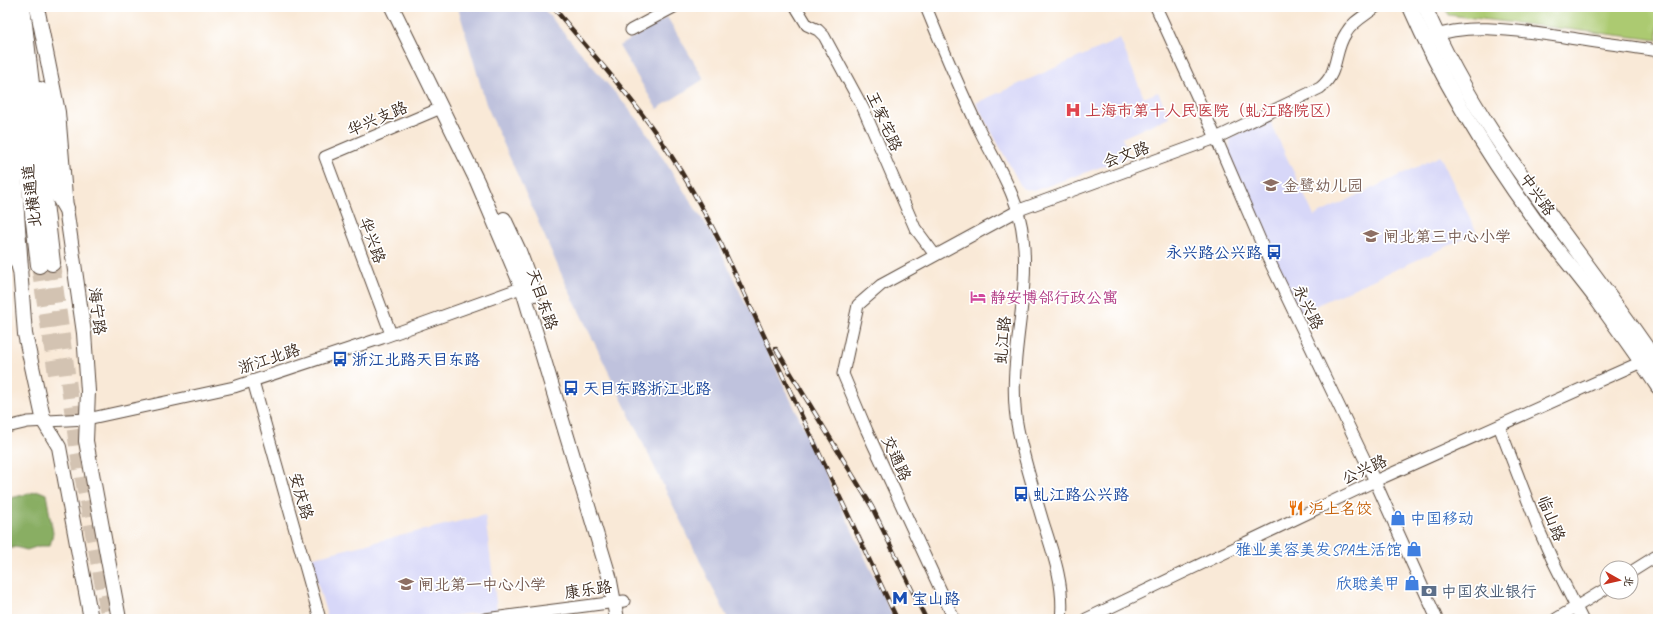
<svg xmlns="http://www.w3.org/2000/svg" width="1665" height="626" viewBox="0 0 1665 626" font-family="Caveat,'LXGW WenKai TC',sans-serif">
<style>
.built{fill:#d7d7f8}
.industrial{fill:#bfc2dd}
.green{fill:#acca71;stroke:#747a48}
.forest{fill:#89ae63;stroke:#626c40}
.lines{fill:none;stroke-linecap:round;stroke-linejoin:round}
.highway-tunnel{stroke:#d3c3b2;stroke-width:16;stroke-dasharray:16 8;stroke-linecap:butt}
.minor-casing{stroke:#58473a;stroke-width:13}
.major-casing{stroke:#58473a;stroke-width:16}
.highway-casing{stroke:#58473a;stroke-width:18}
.minor{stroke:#fff;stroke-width:11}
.major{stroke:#fff;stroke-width:14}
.highway{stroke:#fff;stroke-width:16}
.rail-casing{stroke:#3b2a1e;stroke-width:4.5}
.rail{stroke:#fff;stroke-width:3;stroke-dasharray:9;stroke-linecap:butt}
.labels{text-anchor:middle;stroke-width:3.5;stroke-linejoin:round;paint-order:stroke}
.health-label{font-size:16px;fill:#be3a42;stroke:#fff;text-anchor:start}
.street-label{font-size:16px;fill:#3b2a1e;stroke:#fff}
.education-label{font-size:16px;fill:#785e54;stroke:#fff;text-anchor:start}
.transit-label{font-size:16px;fill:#164399;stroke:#fff;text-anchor:start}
.hotel-label{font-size:16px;fill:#b23c85;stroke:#fff;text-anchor:start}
.food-label{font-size:16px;fill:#c56008;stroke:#fff;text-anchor:start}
.shop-label{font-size:16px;fill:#366cbe;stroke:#fff;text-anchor:end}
.service-label{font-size:16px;fill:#4e5e75;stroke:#fff;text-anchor:start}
</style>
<rect width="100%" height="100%" fill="#fff"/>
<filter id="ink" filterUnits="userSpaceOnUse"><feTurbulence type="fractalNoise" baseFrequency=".025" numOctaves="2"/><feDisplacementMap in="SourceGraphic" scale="8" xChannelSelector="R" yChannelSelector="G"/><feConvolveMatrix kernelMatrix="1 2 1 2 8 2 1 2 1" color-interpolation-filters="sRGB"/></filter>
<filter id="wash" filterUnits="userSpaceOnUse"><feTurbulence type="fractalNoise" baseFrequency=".012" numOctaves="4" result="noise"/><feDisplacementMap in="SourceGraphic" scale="16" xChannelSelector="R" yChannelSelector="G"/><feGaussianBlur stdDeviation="0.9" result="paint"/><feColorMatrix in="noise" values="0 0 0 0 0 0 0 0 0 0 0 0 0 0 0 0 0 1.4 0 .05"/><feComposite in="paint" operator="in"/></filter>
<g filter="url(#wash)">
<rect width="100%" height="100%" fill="#f9e9d7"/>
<g class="built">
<path d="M1120,39l24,59 14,-6 11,25 -47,21 7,19 -96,34 -11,-3 -46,-85z"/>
<path d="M1269,119l45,97 126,-60 37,77 -178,80 -34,-73 -36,-87 1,-15z"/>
<path d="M485,515l12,95 -66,9h-103l-18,-61z"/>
</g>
<g class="industrial">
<path d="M458,7h84l97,114 76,118 179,380h-166l-164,-339 -78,-176z"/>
<path d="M667,17l37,62 -47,30 -38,-63z"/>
</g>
<path class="green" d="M1445,7h213v33l-210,-25z"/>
<path class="forest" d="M39,491l7,3 7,39 -3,13h-11l-12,4 -12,-3 -8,3v-51z"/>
</g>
<g filter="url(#ink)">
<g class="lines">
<g class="highway-tunnel">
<path d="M52,263l26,190 31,166"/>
<path d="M39,265l17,109"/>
</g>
<defs>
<g id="minor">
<path d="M796,7l11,18 11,5 6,6 39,72 52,120 20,27"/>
<path d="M926,7c17,42 34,83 54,124 17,35 39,66 43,106 8,64 -18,128 -5,192 6,31 16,62 25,93 10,31 22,64 18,97"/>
<path d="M1156,7l60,131 51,118 108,225 62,138"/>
<path d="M631,30l43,-23"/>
<path d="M1431,37c39,-16 93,-5 133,0 31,5 63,9 94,14"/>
<path d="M391,334l-66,-177 116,-49"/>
<path d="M253,381l67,238"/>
<path d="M1499,426l40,104 13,29 30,60"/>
<path d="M7,427l21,-5 59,-3 147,-32 148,-49 147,-53"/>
<path d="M1631,572l27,-17"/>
<path d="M485,619l139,-18"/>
<path d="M954,619l-87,-188 -24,-57 15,-69 23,-20 138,-75 197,-72 104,-50c20,-16 13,-36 26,-55 6,-11 20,-18 30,-26"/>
<path d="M1086,619l289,-138 273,-122"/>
<path d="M1556,619l51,-31"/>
</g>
<g id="major">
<path d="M37,7l21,105 8,96 18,125 4,58 -2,50 33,178"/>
<path d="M392,7l85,174 45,106 87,289 8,43"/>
<path d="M1410,7c32,74 77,147 124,212 20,28 43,54 63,81 21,29 42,58 61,87"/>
<path d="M1425,7c56,133 154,239 233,357"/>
<path d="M7,211l4,33 3,13 6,11 5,66 19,88 15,25 32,172"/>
<path d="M504,219l15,32 16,43"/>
</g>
<g id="highway">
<path d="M9,7l30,258"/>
<path d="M22,7l30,256"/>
<path d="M40,90l3,8 5,31 5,57 13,22"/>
<path d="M11,95l-2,6 1,30 10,137"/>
</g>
</defs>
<use href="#minor" class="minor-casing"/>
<use href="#major" class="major-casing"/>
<use href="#highway" class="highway-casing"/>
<use href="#minor" class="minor"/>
<use href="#major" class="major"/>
<use href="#highway" class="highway"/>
<defs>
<g id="rail">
<path d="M553,7c40,48 83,94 117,147 19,29 35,59 51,90l176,375"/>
<path d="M776,349l96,158 54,112"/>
</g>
</defs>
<use href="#rail" class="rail-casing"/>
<use href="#rail" class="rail"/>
</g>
</g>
<defs>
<symbol id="hospital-bare" viewBox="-9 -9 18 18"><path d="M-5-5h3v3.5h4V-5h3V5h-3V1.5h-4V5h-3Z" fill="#e0444e" stroke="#fff" stroke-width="2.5" paint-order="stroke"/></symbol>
<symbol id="school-bare" viewBox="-9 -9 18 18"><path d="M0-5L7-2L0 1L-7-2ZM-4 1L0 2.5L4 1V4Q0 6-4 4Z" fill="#8d6e63" stroke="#fff" stroke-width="2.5" paint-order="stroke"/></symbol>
<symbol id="bus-bare" viewBox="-9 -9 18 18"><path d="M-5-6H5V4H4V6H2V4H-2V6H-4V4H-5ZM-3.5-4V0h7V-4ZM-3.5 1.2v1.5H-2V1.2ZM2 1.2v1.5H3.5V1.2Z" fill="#1a4fb4" stroke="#fff" stroke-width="2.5" paint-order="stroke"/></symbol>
<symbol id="hotel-bare" viewBox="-9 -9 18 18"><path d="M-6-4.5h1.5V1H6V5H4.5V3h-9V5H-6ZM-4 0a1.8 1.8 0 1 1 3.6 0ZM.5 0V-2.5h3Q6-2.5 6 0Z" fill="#d1479c" stroke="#fff" stroke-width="2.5" paint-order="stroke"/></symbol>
<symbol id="restaurant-bare" viewBox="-9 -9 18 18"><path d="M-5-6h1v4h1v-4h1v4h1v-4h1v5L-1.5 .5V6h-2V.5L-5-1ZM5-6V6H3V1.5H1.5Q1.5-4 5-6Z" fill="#e8710a" stroke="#fff" stroke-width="2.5" paint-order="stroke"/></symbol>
<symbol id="shop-bare" viewBox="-9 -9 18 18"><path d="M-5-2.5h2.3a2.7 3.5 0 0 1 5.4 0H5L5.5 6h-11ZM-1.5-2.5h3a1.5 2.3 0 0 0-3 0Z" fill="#3f7fe0" stroke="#fff" stroke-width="2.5" paint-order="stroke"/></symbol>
<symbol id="bank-bare" viewBox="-9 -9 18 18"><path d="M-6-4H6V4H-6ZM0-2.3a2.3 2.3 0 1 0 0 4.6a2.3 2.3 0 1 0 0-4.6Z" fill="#5c6f8a" stroke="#fff" stroke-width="2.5" paint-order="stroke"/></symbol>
<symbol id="metro-bare" viewBox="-9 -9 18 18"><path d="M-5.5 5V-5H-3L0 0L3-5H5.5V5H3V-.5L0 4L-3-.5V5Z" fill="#1a4fb4" stroke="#fff" stroke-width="2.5" paint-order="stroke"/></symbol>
</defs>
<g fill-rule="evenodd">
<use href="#hospital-bare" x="1062" y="99" width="22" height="22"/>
<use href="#school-bare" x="1260" y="174" width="22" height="22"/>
<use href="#school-bare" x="1360" y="225" width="22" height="22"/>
<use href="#bus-bare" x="1263" y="241" width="22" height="22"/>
<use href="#hotel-bare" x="967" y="286" width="22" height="22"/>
<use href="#bus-bare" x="329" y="348" width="22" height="22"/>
<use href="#bus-bare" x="560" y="377" width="22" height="22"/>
<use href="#bus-bare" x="1010" y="483" width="22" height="22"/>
<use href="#restaurant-bare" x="1285" y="497" width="22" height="22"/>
<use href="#shop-bare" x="1387" y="507" width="22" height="22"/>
<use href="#shop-bare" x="1403" y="538" width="22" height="22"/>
<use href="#shop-bare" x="1401" y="572" width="22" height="22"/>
<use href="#school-bare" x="395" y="573" width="22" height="22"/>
<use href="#bank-bare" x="1418" y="580" width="22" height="22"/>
<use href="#metro-bare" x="889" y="587" width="22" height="22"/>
</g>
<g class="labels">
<g class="health-label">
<text x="1085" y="116">上海市第十人民医院（虬江路院区）</text>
</g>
<g class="street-label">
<text transform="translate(377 118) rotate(-23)" y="6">华兴支路</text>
<text transform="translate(885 121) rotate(66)" y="6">王家宅路</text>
<text transform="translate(1126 154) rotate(-20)" y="6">会文路</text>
<text transform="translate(1538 194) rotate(55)" y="6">中兴路</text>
<text transform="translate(31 196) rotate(-97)" y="6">北横通道</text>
<text transform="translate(373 240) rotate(70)" y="6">华兴路</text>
<text transform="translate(543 299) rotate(71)" y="6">天目东路</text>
<text transform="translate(1309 307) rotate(64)" y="6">永兴路</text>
<text transform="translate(98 311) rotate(83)" y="6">海宁路</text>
<text transform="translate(1002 340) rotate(-85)" y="6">虬江路</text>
<text transform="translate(269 358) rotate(-18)" y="6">浙江北路</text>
<text transform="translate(897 458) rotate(65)" y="6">交通路</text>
<text transform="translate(1364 469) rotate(-25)" y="6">公兴路</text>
<text transform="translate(302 496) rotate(74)" y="6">安庆路</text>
<text transform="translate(1552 518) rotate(68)" y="6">临山路</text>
<text transform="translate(588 589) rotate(-8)" y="6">康乐路</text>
</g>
<g class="education-label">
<text x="1283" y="191">金鹭幼儿园</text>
<text x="1383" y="242">闸北第三中心小学</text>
<text x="418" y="590">闸北第一中心小学</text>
</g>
<g class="transit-label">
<text x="1262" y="258" text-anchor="end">永兴路公兴路</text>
<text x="352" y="365">浙江北路天目东路</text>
<text x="583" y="394">天目东路浙江北路</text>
<text x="1033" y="500">虬江路公兴路</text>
<text x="912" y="604">宝山路</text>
</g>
<g class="hotel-label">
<text x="990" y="303">静安博邻行政公寓</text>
</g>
<g class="food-label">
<text x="1308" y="514">沪上名饺</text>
</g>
<g class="shop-label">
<text x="1410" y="524" text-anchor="start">中国移动</text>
<text x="1402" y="555">雅业美容美发SPA生活馆</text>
<text x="1400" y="589">欣聪美甲</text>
</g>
<g class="service-label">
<text x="1441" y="597">中国农业银行</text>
</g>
</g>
<rect width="1665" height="626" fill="none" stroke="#fff" stroke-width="24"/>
<g transform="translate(1619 580) rotate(98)"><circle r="19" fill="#ffffff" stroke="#b1aaa5"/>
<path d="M0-3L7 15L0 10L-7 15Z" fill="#c8321e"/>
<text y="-6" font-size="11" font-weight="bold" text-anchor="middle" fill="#3b2a1e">北</text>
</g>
</svg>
